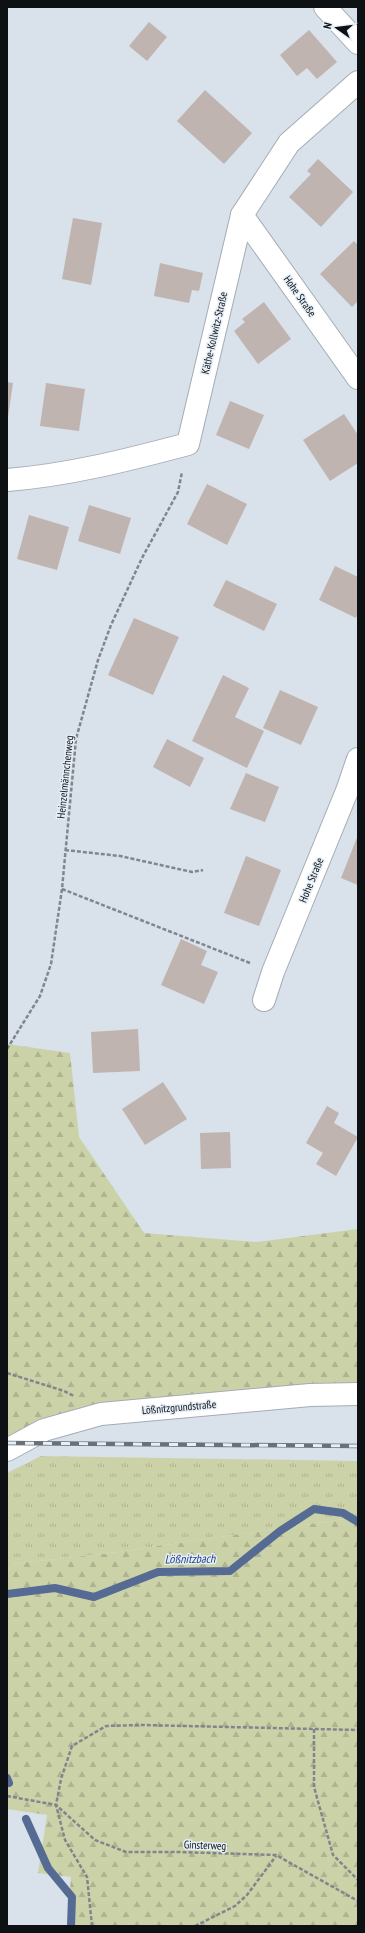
<svg xmlns="http://www.w3.org/2000/svg" width="365" height="1933" viewBox="0 0 365 1933" font-family="'PT Sans Narrow',sans-serif">
<style>
.grass{fill:url(#grass-tufts)}
.forest{fill:url(#forest-firs)}
.lines{fill:none;stroke-linecap:round;stroke-linejoin:round}
.stream{stroke:#566b93;stroke-width:8}
.building{fill:#c0b4b0}
.minor-casing{stroke:#a4acb5;stroke-width:24}
.path{stroke:#80868c;stroke-width:2.5;stroke-dasharray:4 2;stroke-linecap:butt}
.minor{stroke:#fff;stroke-width:22}
.rail-casing{stroke:#6b7076;stroke-width:4.5}
.rail{stroke:#e6eff8;stroke-width:3;stroke-dasharray:9;stroke-linecap:butt}
.labels{text-anchor:middle;stroke-width:3;stroke-linejoin:round;paint-order:stroke}
.street-label{font-size:11px;fill:#0e1114;stroke:#e6eff8}
.water-label{font-size:12px;font-style:italic;fill:#1f3f81;stroke:#e6eff8}
</style>
<defs>
<pattern id="grass-tufts" width="24" height="20" patternUnits="userSpaceOnUse"><rect width="24" height="20" fill="#ccd2a8"/><path d="M3 7l-1-3M5 7V3M7 7l1-3M15 17l-1-3M17 17v-4M19 17l1-3" fill="none" stroke="#aeb390"/></pattern>
<pattern id="forest-firs" width="22" height="20" patternUnits="userSpaceOnUse"><rect width="22" height="20" fill="#ccd2a8"/><path d="M5 1l3.5 6h-7zM16 11l3.5 6h-7z" fill="#aeb390"/></pattern>
</defs>
<rect width="100%" height="100%" fill="#d9e1ea"/>
<path class="grass" d="M41,1456l317,5v56l-255,37 -84,9 -12,7v-97z"/>
<g class="forest">
<path d="M7,1044l63,9 9,84 65,96 113,9 101,-13v153l-230,19 -121,38z"/>
<path d="M358,1517v409h-291l4,-49 -33,-4 9,-58 -40,-6v-239l12,-7 84,-9z"/>
</g>
<g class="lines">
<g class="stream">
<path d="M7,1594l48,-6 39,9 64,-25 72,-1 50,-40 34,-22 29,4 15,9"/>
<path d="M7,1778l2,5"/>
<path d="M26,1819l22,49 24,29 -1,29"/>
</g>
</g>
<g class="building">
<path d="M149,22l18,15 -20,24 -18,-15z"/>
<path d="M309,30l28,32 -20,17 -10,-11 -10,8 -17,-21z"/>
<path d="M205,90l47,43 -28,31 -47,-43z"/>
<path d="M318,159l35,33 -32,35 -32,-30 22,-23 -4,-3z"/>
<path d="M73,218l29,5 -11,62 -29,-6z"/>
<path d="M354,241l4,4v56l-6,6 -32,-33z"/>
<path d="M160,263l43,10 -4,18 -7,-1 -3,13 -35,-7z"/>
<path d="M264,302l27,37 -33,25 -24,-33 11,-9 -3,-3z"/>
<path d="M7,382l6,1 -5,34h-1z"/>
<path d="M46,383l39,6 -6,42 -39,-5z"/>
<path d="M230,401l34,14 -15,34 -33,-14z"/>
<path d="M344,414l14,21v28l-28,18 -27,-41z"/>
<path d="M207,484l40,20 -20,41 -40,-21z"/>
<path d="M89,505l42,13 -11,36 -42,-13z"/>
<path d="M29,515l40,12 -12,43 -40,-11z"/>
<path d="M335,566l23,11v36l-2,5 -37,-18z"/>
<path d="M226,580l51,24 -13,27 -51,-25z"/>
<path d="M134,618l45,19 -26,58 -45,-20z"/>
<path d="M223,675l26,13 -14,29 29,14 -17,37 -55,-27z"/>
<path d="M280,690l38,17 -17,38 -38,-17z"/>
<path d="M167,739l37,19 -14,29 -37,-20z"/>
<path d="M246,773l33,14 -14,35 -35,-13z"/>
<path d="M358,835v50l-17,-7z"/>
<path d="M246,856l35,14 -22,56 -35,-13z"/>
<path d="M181,939l26,12 -6,14 17,7 -14,32 -43,-19z"/>
<path d="M138,1029l2,42 -47,2 -2,-41z"/>
<path d="M163,1082l24,37 -42,26 -23,-36z"/>
<path d="M327,1106l12,7 -5,10 24,14 -22,39 -20,-12 7,-11 -17,-10z"/>
<path d="M230,1132l1,36 -30,1 -1,-36z"/>
</g>
<g class="lines">
<defs>
<g id="minor">
<path d="M325,7l33,36"/>
<path d="M242,215l116,163"/>
<path d="M7,480c62,-5 121,-20 181,-36l54,-229 47,-72 69,-61"/>
<path d="M264,1000l9,-28 74,-181 11,-32"/>
<path d="M7,1450l37,-20 57,-16 209,-19 48,-1"/>
</g>
</defs>
<use href="#minor" class="minor-casing"/>
<g class="path">
<path d="M65,850l55,6 72,16 11,-2"/>
<path d="M62,889l188,74"/>
<path d="M7,1049l33,-53 11,-32 11,-75 14,-150 22,-79 13,-35 31,-67 36,-66 4,-20"/>
<path d="M7,1373l57,18 10,5"/>
<path d="M314,1729v58l19,68 25,25"/>
<path d="M7,1796l49,9 39,35 31,12h52l98,3 82,46"/>
<path d="M92,1926l-5,-49 -22,-37 -9,-35 5,-26 11,-33 34,-20 36,-1 216,5"/>
<path d="M195,1926l40,-20 12,-11 29,-39"/>
</g>
<use href="#minor" class="minor"/>
<defs>
<path id="rail" d="M7,1443l351,3"/>
</defs>
<use href="#rail" class="rail-casing"/>
<use href="#rail" class="rail"/>
</g>
<g class="labels">
<g class="street-label">
<text transform="translate(300 296) rotate(55)" y="4">Hohe Straße</text>
<text transform="translate(214 333) rotate(-77)" y="4">Käthe-Kollwitz-Straße</text>
<text transform="translate(65 777) rotate(-84)" y="4">Heinzelmännchenweg</text>
<text transform="translate(311 880) rotate(-68)" y="4">Hohe Straße</text>
<text transform="translate(179 1407) rotate(-5)" y="4">Lößnitzgrundstraße</text>
<text transform="translate(205 1845) rotate(2)" y="4">Ginsterweg</text>
</g>
<g class="water-label">
<text transform="translate(190 1559) rotate(-1)" y="4">Lößnitzbach</text>
</g>
</g>
<rect width="365" height="1933" fill="none" stroke="#0e1114" stroke-width="16"/>
<g transform="translate(337 28) rotate(284)" stroke="#e6eff8" stroke-width="3" paint-order="stroke">
<path d="M0-3L7 15L0 10L-7 15Z" fill="#0e1114"/>
<text y="-6" font-size="11" font-weight="bold" text-anchor="middle" fill="#0e1114">N</text>
</g>
</svg>
